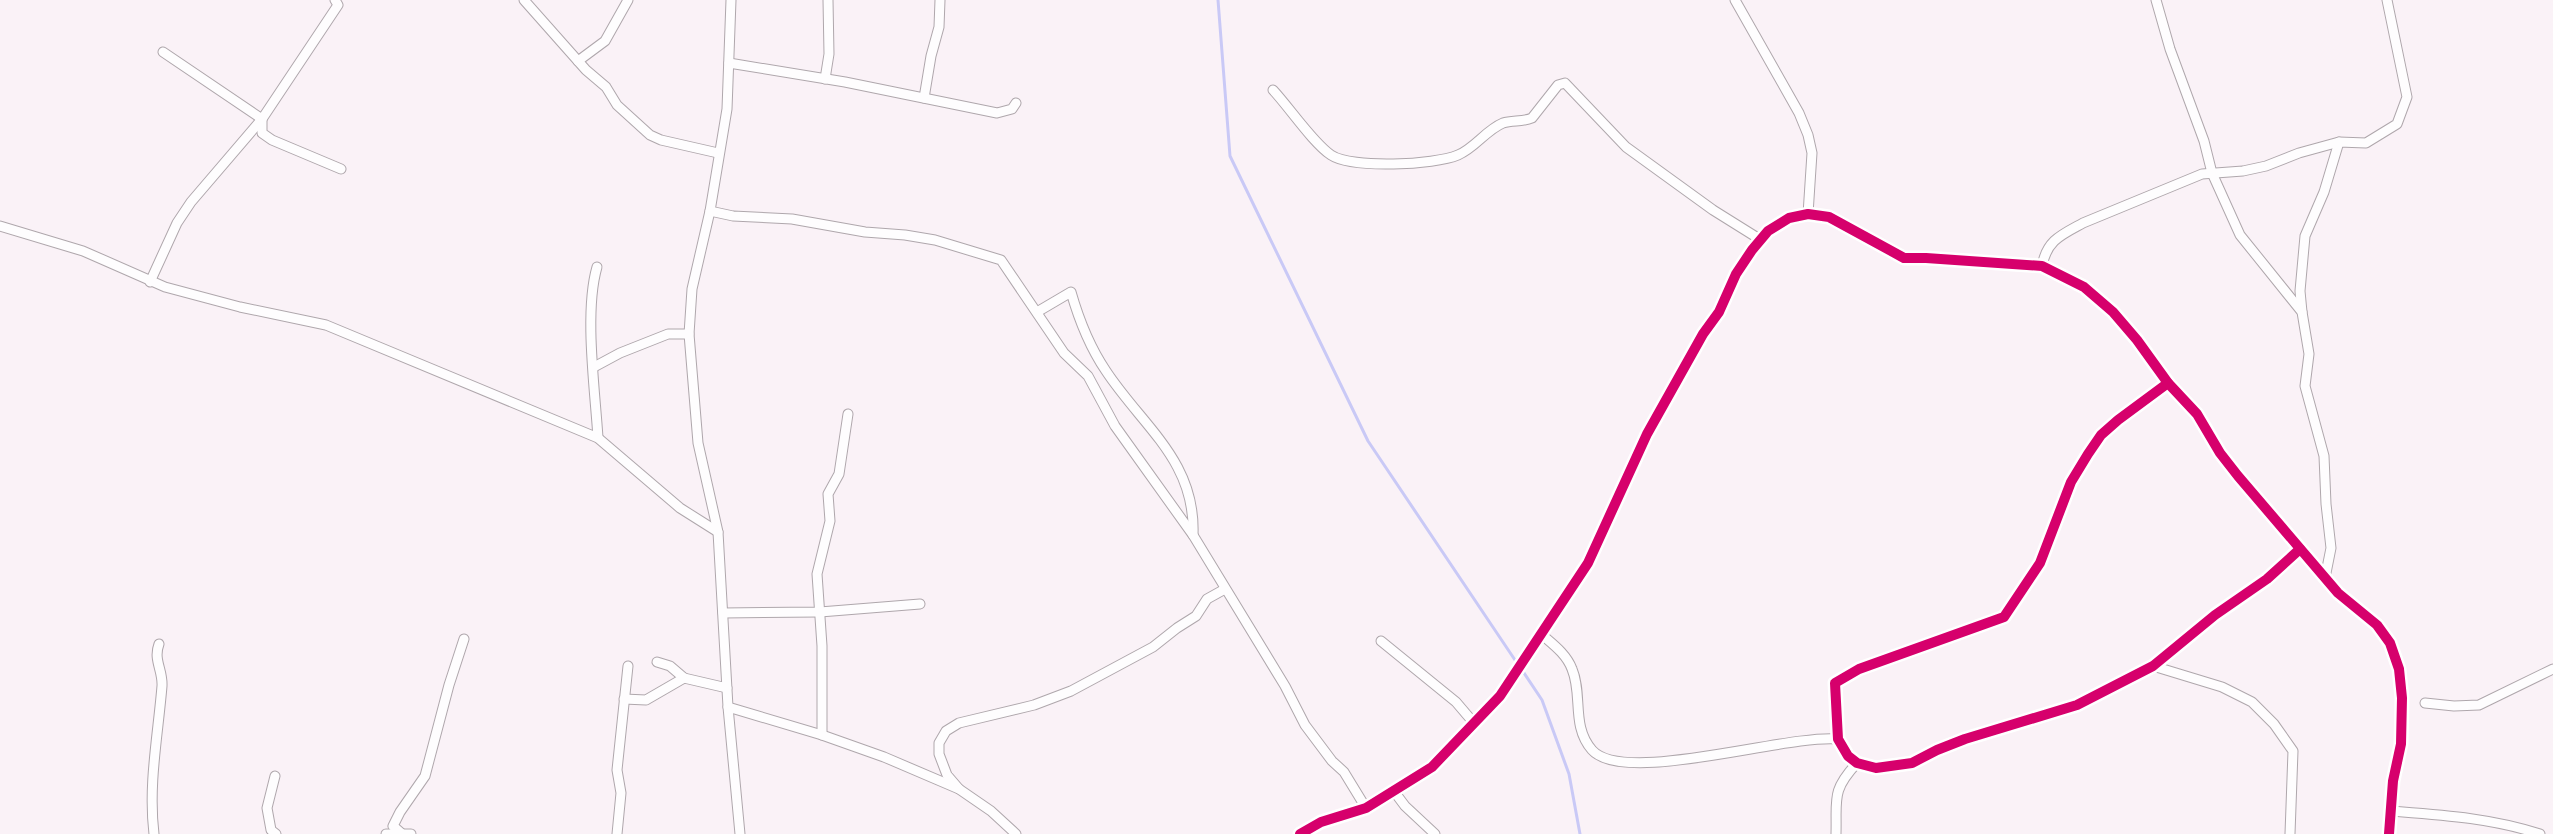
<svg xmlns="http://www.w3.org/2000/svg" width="2553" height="834" viewBox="0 0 2553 834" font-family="Georgia,serif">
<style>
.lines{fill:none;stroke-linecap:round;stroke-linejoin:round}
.stream{stroke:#c9c9f6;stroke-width:3}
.minor-casing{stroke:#afa7ac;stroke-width:11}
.minor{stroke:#fefdfe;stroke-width:9}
.cycleway-casing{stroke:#fff;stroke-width:15}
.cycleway{stroke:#d6006c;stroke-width:10}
</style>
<rect width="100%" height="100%" fill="#faf2f7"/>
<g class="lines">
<g class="stream">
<path d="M1218,0l12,156 138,285 149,222"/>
<path d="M1522,670l20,30 27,74 11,60"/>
</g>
<defs>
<g id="minor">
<path d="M524,0l62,70 20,17 11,18 33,30 11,5 57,13"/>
<path d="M731,0l-4,109 -17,102 -18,78 -3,45 9,109 20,89 10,175 12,127"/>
<path d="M1735,0l64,113 9,22 4,18 -4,61"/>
<path d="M2156,0l14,49 34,92 8,32 28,62 62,77 7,42 -4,32 19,70 2,48 5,44 -6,30"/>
<path d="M163,52l99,67v14l10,7 69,29"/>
<path d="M578,61l27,-20 23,-41"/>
<path d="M729,63l116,19 152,31 15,-4 4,-6"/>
<path d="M825,79l4,-25 -1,-54"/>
<path d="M1273,90c16,17 40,53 58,65 21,14 103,10 127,0 17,-7 28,-25 45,-32 9,-3 20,-1 29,-5l26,-33 7,-2 61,64 87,63 48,30"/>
<path d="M924,98l7,-42 8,-29 1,-27"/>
<path d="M710,211l23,5 59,3 73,13 40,3 30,5 66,20 63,93 24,23 27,50 78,109 92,151 20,39 27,36 12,11 22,36"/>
<path d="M0,226l83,25 82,36 75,20 86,18 272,113 82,70 38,24"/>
<path d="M2042,266c5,-26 19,-31 41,-43l119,-49 41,-3 23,-5 33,-13 40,-11 27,1 31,-19 10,-27 -20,-97"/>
<path d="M597,267c-13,45 -2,122 1,171"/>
<path d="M150,282l27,-59 14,-21 71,-83 76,-114 -3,-5"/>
<path d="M1037,312l34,-20c8,28 18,54 35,79 37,56 90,90 87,164"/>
<path d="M2302,312l-2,-21 5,-55 19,-44 15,-50"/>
<path d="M594,367l26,-14 48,-19h21"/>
<path d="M2168,383l-50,37 -17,15 -13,19 -17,28 -31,81 -36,54 -145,52 -24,14 3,56 10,17 9,7 19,5 36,-5 25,-13 28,-11 112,-34 76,-39 62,-51 52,-36 33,-30"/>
<path d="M723,613l97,-1 100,-8"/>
<path d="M1540,633c11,10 26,20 32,36 11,26 -1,57 20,81 32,36 195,-16 246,-11"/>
<path d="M1381,641l75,61 17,20"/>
<path d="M657,662l13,4 14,12"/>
<path d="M2153,666l69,21 30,15 22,22 19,27 -3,83"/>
<path d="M624,699l22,1 38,-22 43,10"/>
<path d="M2425,703l29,3 25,-1 74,-36"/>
<path d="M728,707l94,28 62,22 75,32 32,22 25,23"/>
<path d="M822,735v-89l-5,-72 13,-53 -2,-27 11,-20 9,-60"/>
<path d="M275,776l-8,32 4,22 5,4"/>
<path d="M959,789l-12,-14 -8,-21v-11l7,-12 13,-8 75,-18 37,-14 82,-44 24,-19 19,-12 11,-17 18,-10"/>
<path d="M1393,790l12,16 30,28"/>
<path d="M2391,811c51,4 100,7 149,23"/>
<path d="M401,833l-8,-7 7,-14 25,-36 24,-91 15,-46"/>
<path d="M154,834c-6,-49 4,-99 8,-148 1,-16 -9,-26 -3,-42"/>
<path d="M386,834h25"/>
<path d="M617,834l4,-41 -4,-23 11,-104"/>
<path d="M1300,834l21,-12 45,-14 66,-41 68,-71 88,-133 59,-129 56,-100 16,-22 17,-38 16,-24 16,-19 21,-13 19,-4 21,3 75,41h22l116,8 42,21 29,25 24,28 31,43 29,31 23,39 18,23 100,117 39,32 13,18 9,26 3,29 -1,46 -8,37 -4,53"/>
<path d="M1836,834c1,-35 -5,-43 21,-71"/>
</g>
</defs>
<use href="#minor" class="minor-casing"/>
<use href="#minor" class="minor"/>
<defs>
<g id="cycleway">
<path d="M2168,383l-50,37 -17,15 -13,19 -17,28 -31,81 -36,54 -145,52 -24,14 3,56 10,17 9,7 19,5 36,-5 25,-13 28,-11 112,-34 76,-39 62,-51 52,-36 33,-30"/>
<path d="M1300,834l21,-12 45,-14 66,-41 68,-71 88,-133 59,-129 56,-100 16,-22 17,-38 16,-24 16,-19 21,-13 19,-4 21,3 75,41h22l116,8 42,21 29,25 24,28 31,43 29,31 23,39 18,23 100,117 39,32 13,18 9,26 3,29 -1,46 -8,37 -4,53"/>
</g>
</defs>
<use href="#cycleway" class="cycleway-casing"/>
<use href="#cycleway" class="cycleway"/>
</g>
</svg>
